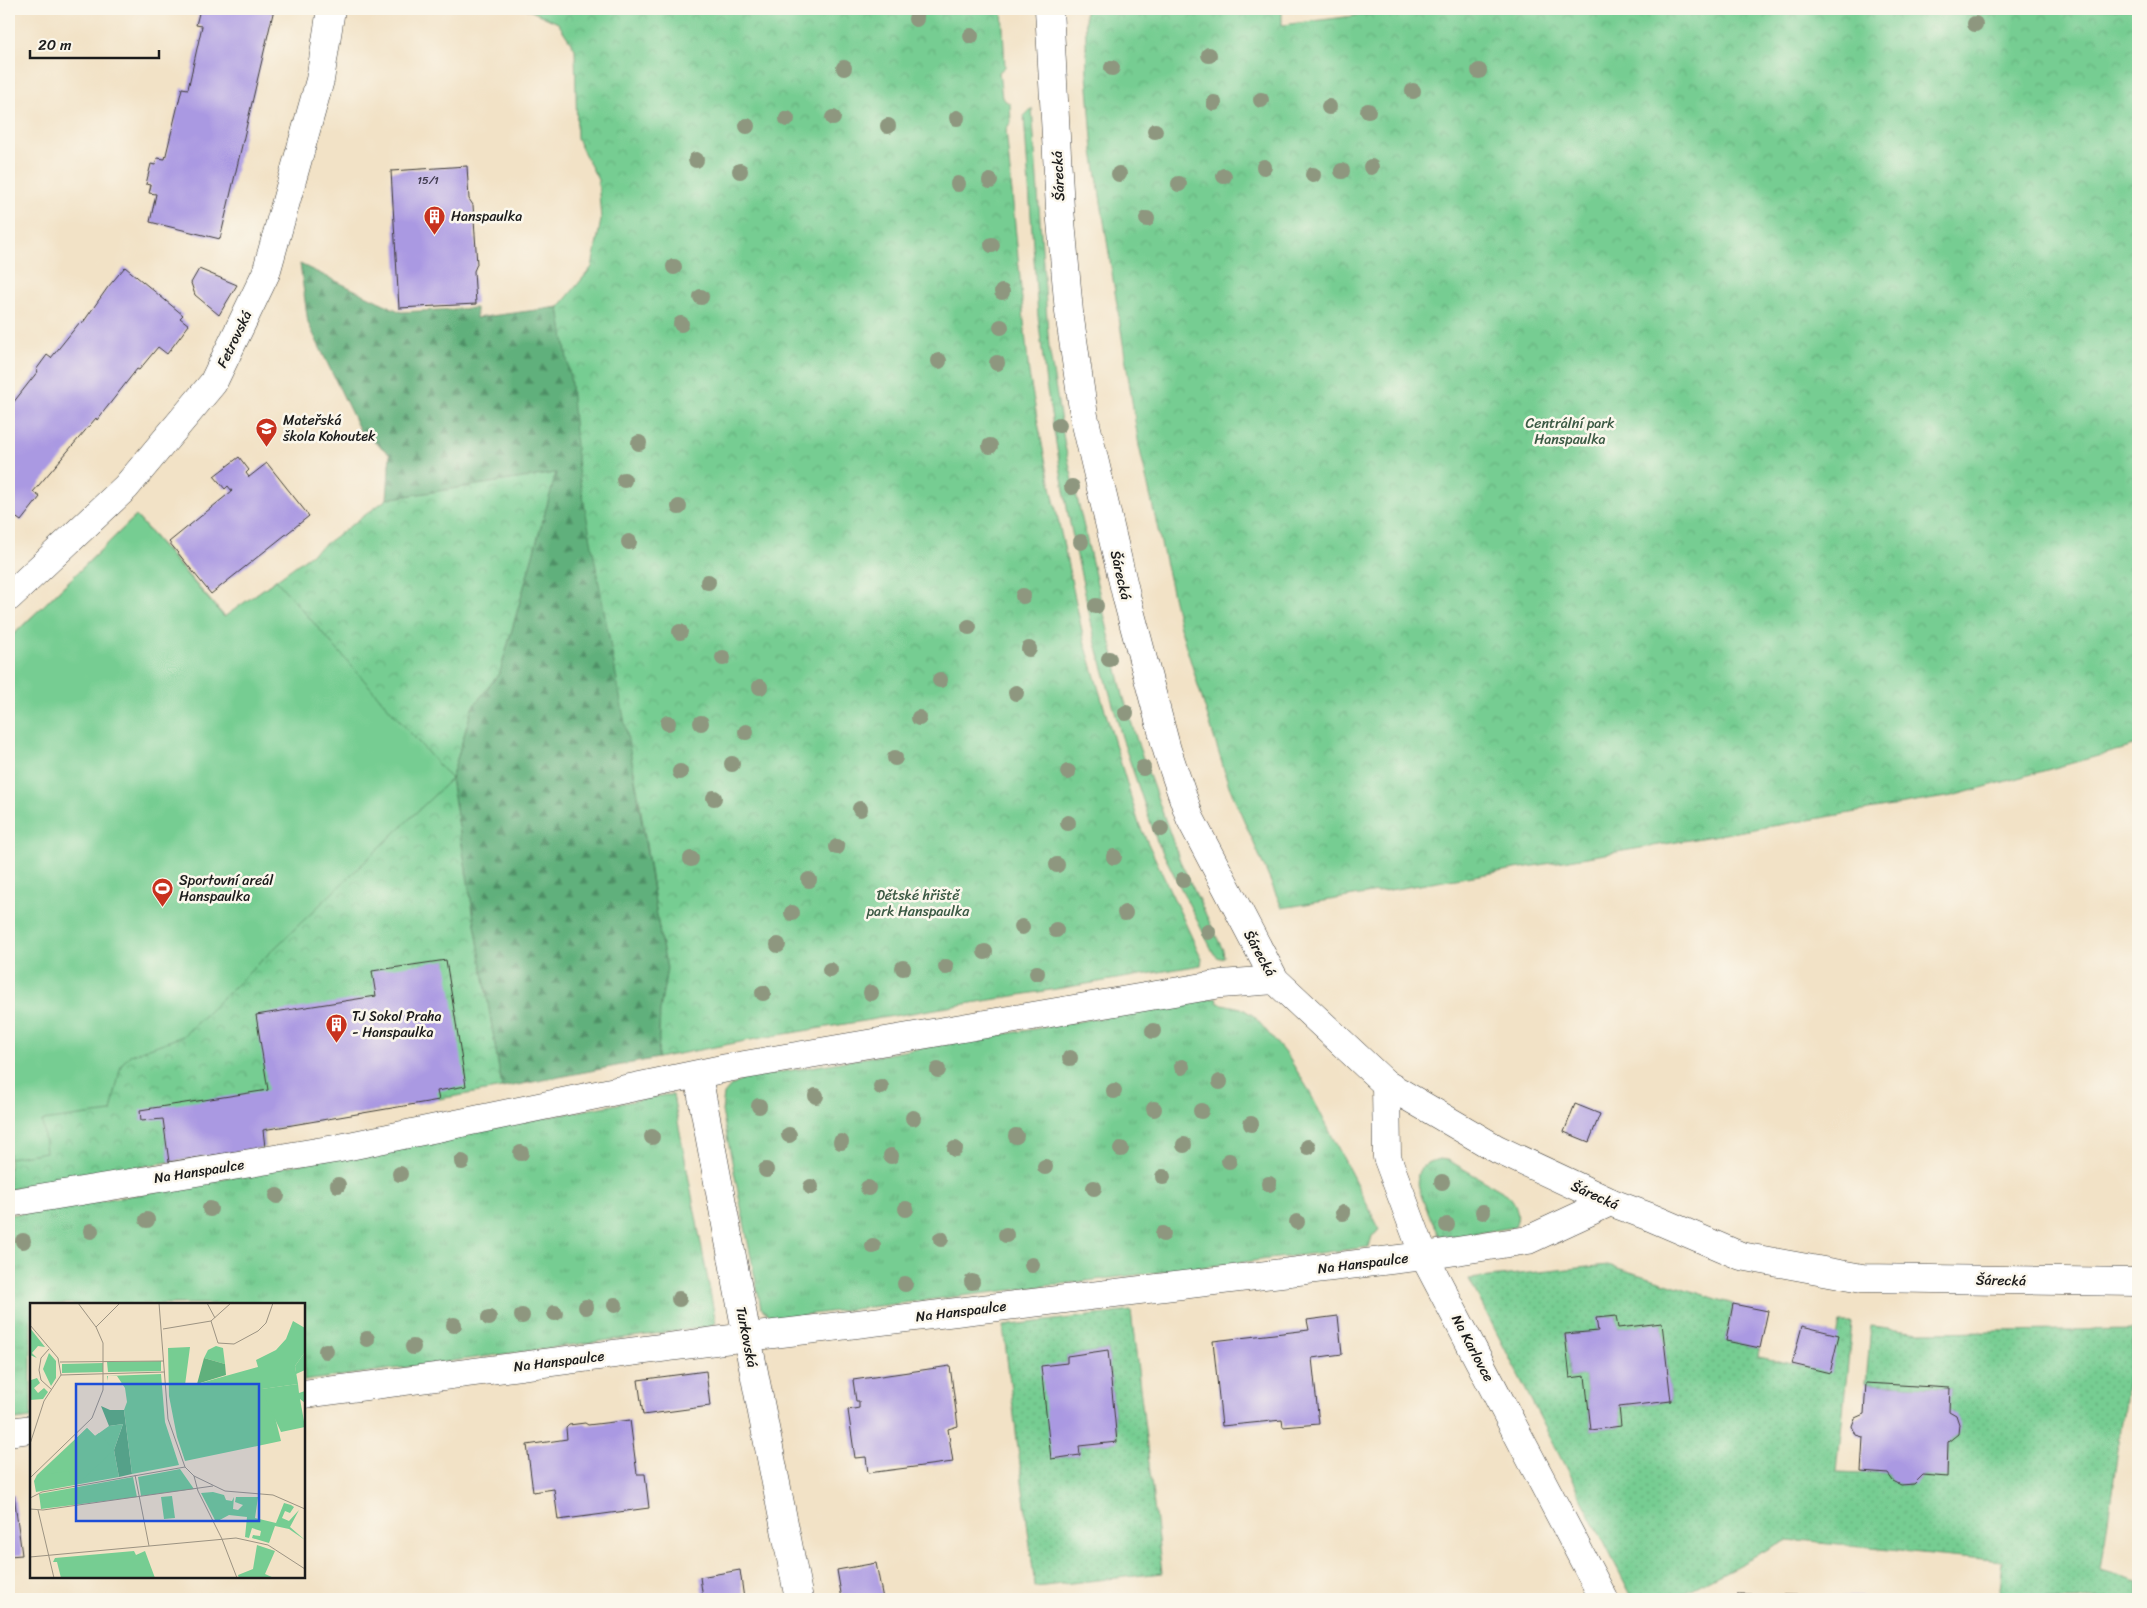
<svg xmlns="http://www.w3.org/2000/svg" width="2147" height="1608" viewBox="0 0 2147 1608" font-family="Sriracha,sans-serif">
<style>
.grass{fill:url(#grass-tufts);stroke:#497457}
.forest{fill:url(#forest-firs);stroke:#3e664c}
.park{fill:url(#park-crowns);stroke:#497457}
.garden{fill:url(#garden-dots);stroke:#497457;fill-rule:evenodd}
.pitch{fill:#76cd92;stroke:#497457}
.building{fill:#aa99e2}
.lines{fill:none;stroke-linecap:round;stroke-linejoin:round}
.minor-casing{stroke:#3c3a36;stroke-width:29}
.minor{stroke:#fff;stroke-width:28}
.tree{fill:#8e977f}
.labels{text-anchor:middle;stroke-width:5;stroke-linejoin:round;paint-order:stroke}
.number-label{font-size:11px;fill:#403b4e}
.street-label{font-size:14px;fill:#1c1c1c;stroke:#fbf7ec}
.poi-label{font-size:14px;fill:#1c1c1c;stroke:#fbf7ec;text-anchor:start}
.park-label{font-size:14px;fill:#3c5a45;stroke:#fbf7ec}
.inset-road{fill:none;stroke:#9c9382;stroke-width:1}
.view{fill:#1d4ed8;fill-opacity:0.15;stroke:#1d4ed8;stroke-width:2.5}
.inset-edge{fill:none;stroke:#1c1c1c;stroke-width:2.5}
</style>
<defs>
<pattern id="grass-tufts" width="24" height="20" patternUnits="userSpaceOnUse" patternTransform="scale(1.25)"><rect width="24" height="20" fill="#76cd92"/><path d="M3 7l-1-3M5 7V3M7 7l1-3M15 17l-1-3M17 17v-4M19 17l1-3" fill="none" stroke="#66af7d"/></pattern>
<pattern id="forest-firs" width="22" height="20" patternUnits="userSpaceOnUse" patternTransform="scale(1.25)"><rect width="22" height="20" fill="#60b07c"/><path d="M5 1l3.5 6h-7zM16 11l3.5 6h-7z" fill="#4e8e65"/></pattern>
<pattern id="park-crowns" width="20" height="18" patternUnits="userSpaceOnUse" patternTransform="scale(1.25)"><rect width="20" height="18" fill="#76cd92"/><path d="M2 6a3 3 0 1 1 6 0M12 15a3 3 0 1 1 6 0" fill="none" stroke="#66af7d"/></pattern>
<pattern id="garden-dots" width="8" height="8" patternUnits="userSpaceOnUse" patternTransform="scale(1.25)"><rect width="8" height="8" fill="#76cd92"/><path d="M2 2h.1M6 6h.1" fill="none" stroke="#66af7d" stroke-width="1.8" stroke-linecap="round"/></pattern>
</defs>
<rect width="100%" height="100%" fill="#fbf7ec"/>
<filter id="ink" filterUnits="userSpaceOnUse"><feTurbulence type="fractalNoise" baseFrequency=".02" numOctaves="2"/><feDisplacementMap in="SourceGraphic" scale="10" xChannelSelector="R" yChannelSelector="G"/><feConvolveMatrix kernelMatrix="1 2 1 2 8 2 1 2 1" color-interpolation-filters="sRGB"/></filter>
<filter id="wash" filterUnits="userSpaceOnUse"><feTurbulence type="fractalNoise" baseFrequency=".0096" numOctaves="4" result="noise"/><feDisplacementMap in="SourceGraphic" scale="20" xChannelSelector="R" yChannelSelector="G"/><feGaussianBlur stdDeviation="1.12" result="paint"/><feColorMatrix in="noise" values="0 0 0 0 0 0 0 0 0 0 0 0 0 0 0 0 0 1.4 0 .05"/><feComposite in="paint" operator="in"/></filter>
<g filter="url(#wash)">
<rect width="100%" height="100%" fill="#f2e2c6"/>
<g class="grass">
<path d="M1032,108l17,239 16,99 58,249 16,52 41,114 43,89 1,7 -5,1 -5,-4 -58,-115 -33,-98 -28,-101 -27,-126 -22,-130 -8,-68 -14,-200z"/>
<path d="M1216,998l2,5 23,5 13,8 35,42 19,31 72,141 -8,6 -3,11 -590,71 -9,-2 -9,-8 -39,-197 2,-17 7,-8 15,-8z"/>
<path d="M665,1095h8l43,228 -9,4 -403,54v-77h-273v114l-22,3v-206l125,-20z"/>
<path d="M1439,1159l9,1 59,34c9,8 14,21 8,33l-67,11 -9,-3c-6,-14 -27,-50 -20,-64 4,-7 13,-10 20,-12z"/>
</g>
<path class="forest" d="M300,264l101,48 75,-4v10l83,-11 102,634 6,27 -7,43 -2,47 -156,30 -51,-309 21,-71 28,-36 56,-199 -169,26 3,-45 -30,-23 -52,-108z"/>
<g class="park">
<path d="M527,9h475l3,58 -6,5 3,26 8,6 1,18 -5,7 23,245 14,75 41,191 55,184 63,135 -1,6 -440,73 -103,20 2,-47 7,-43 -6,-27 -22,-142 -61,-329 -7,-86 -12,-77 33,-40 9,-47 -3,-40 -21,-41 -2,-90 -17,-26z"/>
<path d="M1085,9h197v16l126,-16h730v736l-186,51 -670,112 -53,-122 -49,-159 -41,-181 -46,-295 -6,-76z"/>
<path d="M556,473l-56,199 -28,36 -21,71 51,309 -239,42 2,17 -96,15 -160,28v-551l127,-123 89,101 162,-118z"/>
</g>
<g class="garden">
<path d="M1608,1265l125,39 -7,37 34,7 -1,9 71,15 10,-49h12l-15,149 51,2c8,14 25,15 35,1l24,1 1,-34 10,-8c2,-10 1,-18 -9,-23l1,-23 -84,-5 5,-57 49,6 215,-3 -34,241 37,11v18h-139l4,-38 -215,-21 -116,59h-39l-164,-320zM1616,1316l2,12 44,-4 9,77 -52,6 2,19 -30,4 -6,-54 -15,2 -5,-44 33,-3 -1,-13z"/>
<path d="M1131,1311l31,262 -127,14 -32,-261zM1108,1350l9,92 -38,4v9l-27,4 15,-103z"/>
</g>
<path class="pitch" d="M136,516l88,101 52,-37 175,199 -268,257 -53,19 -9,10 -10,47 -69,9 4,31 -37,6v-519z"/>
<g id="blocks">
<g class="building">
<path d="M200,9h74l-54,230 -70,-17 6,-28 -7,-1 2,-8 -5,-1 5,-20 4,1 2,-7 8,1 17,-71 6,1 14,-63 -6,-1z"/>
<path d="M467,166l2,33 4,6 4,59 -3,7 2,33 -77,4 -8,-137z"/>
<path d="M125,267l58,48 -3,3 9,7 -22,29 -9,-7 -19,23 -2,-1 -40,51 -1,-2 -63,74 7,5 -19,24 -7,-5 -5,7v-115l29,-37 -2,-1 11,-15 4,3 29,-36 2,2 26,-37z"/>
<path d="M199,269l38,16 -18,30 -24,-20 -4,-12z"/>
<path d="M239,457l10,13 -3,3 3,4 18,-14 42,53 -98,78 -42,-52 63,-51 -4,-5 -3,3 -11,-13z"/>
<path d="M446,960l20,126 -29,5 2,9 -176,30 2,17 -96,15 -6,-43 -22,2 -1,-11 128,-20 -12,-75 120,-19 -4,-25z"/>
<path d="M1575,1104l25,10 -11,28 -25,-10z"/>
<path d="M1733,1304l35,7 -8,37 -34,-7z"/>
<path d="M1338,1316l4,38 -30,4 7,66 -36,3 -1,-7 -60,6 -9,-85 96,-11 -2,-10z"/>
<path d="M1616,1316l2,12 44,-5 9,78 -52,6 2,19 -30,4 -6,-54 -15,2 -5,-44 33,-3 -2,-13z"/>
<path d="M1802,1326l37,9 -9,38 -38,-9z"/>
<path d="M1108,1350l9,92 -38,4 1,9 -29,4 -10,-93 26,-3v-7z"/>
<path d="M950,1366l8,60 -10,3 5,33 -85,11 -2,-16 -11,1 -7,-48 11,-2v-7h-3l-3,-21z"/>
<path d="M706,1371l4,35 -67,9 -5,-35z"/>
<path d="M1866,1383l84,5 -1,23 7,4 3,9 -1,10 -10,8 -1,35 -24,-2 -9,9 -13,1 -8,-4 -5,-7 -27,-2 2,-35 -7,-2 -4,-9 3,-8 9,-4z"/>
<path d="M630,1420l7,54h8l4,34 -91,12 -4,-31 -21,3 -6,-47 40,-6 -1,-11 3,-3 16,-2 3,2z"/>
<path d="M14,1495l8,60 -13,1v-60z"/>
<path d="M876,1563l7,36h-41l-5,-29z"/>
<path d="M740,1570l4,29h-41l-3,-22z"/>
<path d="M1738,1594l140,3v2h-140z"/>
</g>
</g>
</g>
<g filter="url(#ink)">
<use href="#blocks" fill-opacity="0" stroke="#3c3a36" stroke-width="1"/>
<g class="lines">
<defs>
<g id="minor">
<path d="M1049,9l11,200 9,103 15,104 43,183 40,151 23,68 85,162 111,104 111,65 113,53 40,15 91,39 121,22 276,4"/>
<path d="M9,597l117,-110 87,-104 53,-110 54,-193 11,-71"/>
<path d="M698,1075l49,262 52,262"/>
<path d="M1386,1084l1,73 37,99 180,343"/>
<path d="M9,1203l326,-54 392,-81 494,-84 54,-4"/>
<path d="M304,1394l419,-54 701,-84 104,-16 82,-38"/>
<path d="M9,1432l22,-3"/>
</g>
</defs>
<use href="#minor" class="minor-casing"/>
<use href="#minor" class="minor"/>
</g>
<g class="tree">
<circle cx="916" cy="19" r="8"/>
<circle cx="1975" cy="24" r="8"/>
<circle cx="971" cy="36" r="8"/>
<circle cx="1209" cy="55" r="8"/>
<circle cx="844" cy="68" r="8"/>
<circle cx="1112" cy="68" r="8"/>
<circle cx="1479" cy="71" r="8"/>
<circle cx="1413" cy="91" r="8"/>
<circle cx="1261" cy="100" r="8"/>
<circle cx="1214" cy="103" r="8"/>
<circle cx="1329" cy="107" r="8"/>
<circle cx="1368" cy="111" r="8"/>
<circle cx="833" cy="118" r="8"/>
<circle cx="957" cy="118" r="8"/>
<circle cx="787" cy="119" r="8"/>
<circle cx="747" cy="126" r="8"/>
<circle cx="888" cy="126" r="8"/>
<circle cx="1155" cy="131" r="8"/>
<circle cx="696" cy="160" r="8"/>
<circle cx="1264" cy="167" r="8"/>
<circle cx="1371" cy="167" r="8"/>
<circle cx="740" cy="171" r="8"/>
<circle cx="1342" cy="171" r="8"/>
<circle cx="1119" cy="174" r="8"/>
<circle cx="1313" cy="175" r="8"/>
<circle cx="1224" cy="176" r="8"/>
<circle cx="990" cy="181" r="8"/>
<circle cx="958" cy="184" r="8"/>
<circle cx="1179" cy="184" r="8"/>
<circle cx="1147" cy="219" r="8"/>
<circle cx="992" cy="245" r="8"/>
<circle cx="674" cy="267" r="8"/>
<circle cx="1002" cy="292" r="8"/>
<circle cx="701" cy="297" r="8"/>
<circle cx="681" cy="324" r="8"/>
<circle cx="1001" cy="327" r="8"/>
<circle cx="939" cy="361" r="8"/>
<circle cx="997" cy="363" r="8"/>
<circle cx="1059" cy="425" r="8"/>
<circle cx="639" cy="443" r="8"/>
<circle cx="990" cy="446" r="8"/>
<circle cx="624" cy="480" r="8"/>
<circle cx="1072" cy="487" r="8"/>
<circle cx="679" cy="507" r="8"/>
<circle cx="629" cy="542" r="8"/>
<circle cx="1081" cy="542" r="8"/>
<circle cx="708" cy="582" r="8"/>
<circle cx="1023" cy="596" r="8"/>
<circle cx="1096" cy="606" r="8"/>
<circle cx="969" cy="627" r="8"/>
<circle cx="680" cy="632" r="8"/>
<circle cx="1029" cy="649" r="8"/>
<circle cx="723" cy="658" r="8"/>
<circle cx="1109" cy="659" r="8"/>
<circle cx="940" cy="680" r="8"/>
<circle cx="760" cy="687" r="8"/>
<circle cx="1016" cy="693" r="8"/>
<circle cx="1126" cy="713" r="8"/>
<circle cx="919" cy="718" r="8"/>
<circle cx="668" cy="723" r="8"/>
<circle cx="701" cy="723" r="8"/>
<circle cx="746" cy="732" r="8"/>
<circle cx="895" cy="758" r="8"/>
<circle cx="732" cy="764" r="8"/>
<circle cx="1143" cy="768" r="8"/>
<circle cx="680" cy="772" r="8"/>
<circle cx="1068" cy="772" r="8"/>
<circle cx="714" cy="798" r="8"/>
<circle cx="860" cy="809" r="8"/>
<circle cx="1068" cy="823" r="8"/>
<circle cx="1161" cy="829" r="8"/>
<circle cx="837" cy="847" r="8"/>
<circle cx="1114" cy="857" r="8"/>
<circle cx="691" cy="859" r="8"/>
<circle cx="1057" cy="865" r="8"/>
<circle cx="809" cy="880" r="8"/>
<circle cx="1183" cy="880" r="8"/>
<circle cx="792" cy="913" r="8"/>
<circle cx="1125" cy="913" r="8"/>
<circle cx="1022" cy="927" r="8"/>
<circle cx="1056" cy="930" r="8"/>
<circle cx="1208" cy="932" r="8"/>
<circle cx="778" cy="945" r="8"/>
<circle cx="985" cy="952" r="8"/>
<circle cx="946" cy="967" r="8"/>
<circle cx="903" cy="968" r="8"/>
<circle cx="830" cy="970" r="8"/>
<circle cx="1037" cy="973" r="8"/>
<circle cx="763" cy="993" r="8"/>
<circle cx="871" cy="993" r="8"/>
<circle cx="1153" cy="1031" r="8"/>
<circle cx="1070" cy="1058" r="8"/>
<circle cx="1182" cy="1067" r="8"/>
<circle cx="938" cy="1070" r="8"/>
<circle cx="1220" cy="1082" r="8"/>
<circle cx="881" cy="1087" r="8"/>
<circle cx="1114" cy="1091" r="8"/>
<circle cx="816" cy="1096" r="8"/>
<circle cx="759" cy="1106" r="8"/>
<circle cx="1154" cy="1109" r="8"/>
<circle cx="1201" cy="1111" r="8"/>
<circle cx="913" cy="1118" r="8"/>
<circle cx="1251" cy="1124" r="8"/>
<circle cx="789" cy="1135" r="8"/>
<circle cx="1016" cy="1136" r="8"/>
<circle cx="652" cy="1137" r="8"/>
<circle cx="841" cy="1142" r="8"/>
<circle cx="1184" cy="1145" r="8"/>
<circle cx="1308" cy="1147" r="8"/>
<circle cx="955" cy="1149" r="8"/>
<circle cx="1121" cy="1149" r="8"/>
<circle cx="521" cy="1153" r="8"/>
<circle cx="891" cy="1156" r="8"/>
<circle cx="1229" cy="1161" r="8"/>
<circle cx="462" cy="1162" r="8"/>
<circle cx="1045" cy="1167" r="8"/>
<circle cx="766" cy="1170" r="8"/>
<circle cx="400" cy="1174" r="8"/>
<circle cx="1163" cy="1177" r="8"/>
<circle cx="1442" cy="1182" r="8"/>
<circle cx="1269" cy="1184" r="8"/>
<circle cx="338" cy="1185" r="8"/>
<circle cx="811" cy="1187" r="8"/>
<circle cx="868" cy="1188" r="8"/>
<circle cx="1094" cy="1188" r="8"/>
<circle cx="277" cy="1196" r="8"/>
<circle cx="210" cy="1209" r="8"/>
<circle cx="906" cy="1209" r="8"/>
<circle cx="1483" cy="1212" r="8"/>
<circle cx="1343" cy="1213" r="8"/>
<circle cx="147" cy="1220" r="8"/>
<circle cx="1297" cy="1222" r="8"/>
<circle cx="1447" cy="1225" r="8"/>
<circle cx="91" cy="1231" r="8"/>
<circle cx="1163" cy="1234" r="8"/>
<circle cx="1006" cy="1235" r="8"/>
<circle cx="941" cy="1239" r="8"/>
<circle cx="23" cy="1241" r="8"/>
<circle cx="873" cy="1246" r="8"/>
<circle cx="1032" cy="1265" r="8"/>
<circle cx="972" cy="1282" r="8"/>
<circle cx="905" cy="1284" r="8"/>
<circle cx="679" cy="1299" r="8"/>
<circle cx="615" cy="1305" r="8"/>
<circle cx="586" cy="1307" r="8"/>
<circle cx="555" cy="1313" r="8"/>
<circle cx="522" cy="1316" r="8"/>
<circle cx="489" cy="1318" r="8"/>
<circle cx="454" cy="1325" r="8"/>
<circle cx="367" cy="1339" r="8"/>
<circle cx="413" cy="1347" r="8"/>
<circle cx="326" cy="1351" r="8"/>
</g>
</g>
<defs>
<symbol id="building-pin" viewBox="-11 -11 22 30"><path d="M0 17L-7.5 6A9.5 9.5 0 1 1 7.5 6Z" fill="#c8321e" stroke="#fbf7ec"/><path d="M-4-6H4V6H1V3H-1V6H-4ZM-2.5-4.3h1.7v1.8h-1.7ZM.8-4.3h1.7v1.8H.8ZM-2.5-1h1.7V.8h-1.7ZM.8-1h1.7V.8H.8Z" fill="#fff"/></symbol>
<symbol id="school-pin" viewBox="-11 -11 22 30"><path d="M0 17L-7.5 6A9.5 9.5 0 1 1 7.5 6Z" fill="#c8321e" stroke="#fbf7ec"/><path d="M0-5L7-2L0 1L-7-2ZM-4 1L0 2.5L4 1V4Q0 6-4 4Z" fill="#fff"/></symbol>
<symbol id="stadium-pin" viewBox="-11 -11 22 30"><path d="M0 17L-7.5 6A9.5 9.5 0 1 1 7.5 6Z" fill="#c8321e" stroke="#fbf7ec"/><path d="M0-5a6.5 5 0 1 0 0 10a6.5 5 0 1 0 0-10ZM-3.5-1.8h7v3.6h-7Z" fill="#fff"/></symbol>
</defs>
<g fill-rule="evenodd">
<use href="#building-pin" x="422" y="204" width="25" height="34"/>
<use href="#school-pin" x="254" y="416" width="25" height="34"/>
<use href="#stadium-pin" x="150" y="876" width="25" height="34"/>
<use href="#building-pin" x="324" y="1012" width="25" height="34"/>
</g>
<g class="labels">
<g class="number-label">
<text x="428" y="184">15/1</text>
</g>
<g class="street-label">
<text transform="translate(1058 176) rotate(-93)" y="5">Šárecká</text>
<text transform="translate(234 339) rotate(-64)" y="5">Fetrovská</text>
<text transform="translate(1121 575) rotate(77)" y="5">Šárecká</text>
<text transform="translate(1260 953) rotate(61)" y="5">Šárecká</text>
<text transform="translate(199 1171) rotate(-9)" y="5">Na Hanspaulce</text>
<text transform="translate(1595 1195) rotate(24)" y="5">Šárecká</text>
<text transform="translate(1363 1263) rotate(-7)" y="5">Na Hanspaulce</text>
<text transform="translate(2001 1280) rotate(1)" y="5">Šárecká</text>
<text transform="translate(961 1311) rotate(-7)" y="5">Na Hanspaulce</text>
<text transform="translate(747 1337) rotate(79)" y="5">Turkovská</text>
<text transform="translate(1473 1348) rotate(62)" y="5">Na Karlovce</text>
<text transform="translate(559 1361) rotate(-7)" y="5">Na Hanspaulce</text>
</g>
<g class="poi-label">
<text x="451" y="221">Hanspaulka</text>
<text x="283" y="425">Mateřská<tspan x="283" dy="16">škola Kohoutek</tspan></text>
<text x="179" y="885">Sportovní areál<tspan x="179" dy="16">Hanspaulka</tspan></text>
<text x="352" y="1021">TJ Sokol Praha<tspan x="352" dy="16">- Hanspaulka</tspan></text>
</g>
<g class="park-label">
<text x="1570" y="428">Centrální park<tspan x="1570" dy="16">Hanspaulka</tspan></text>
<text x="918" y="900">Dětské hřiště<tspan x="918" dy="16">park Hanspaulka</tspan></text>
</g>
</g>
<g transform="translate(30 1303)">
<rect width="275" height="275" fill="#f2e2c6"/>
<path d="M186,43l7,2 2,16 -21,-6 4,-8zM131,58v10l-53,1 -1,-10zM73,60v9l-41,1v-9zM150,166l14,20 -53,7 -3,-19zM103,174l4,20 -96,12 -2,-15z" fill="#76cd92"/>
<path d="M174,55l21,6 1,11 -29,9zM71,103l9,4h14l8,64 -13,3 -5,-27 9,-26 -14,2z" fill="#60b07c"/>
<path d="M263,18l12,7v24l-10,14 3,18 -36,5 13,28 6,24 -96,20 -8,-24 -8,-41 -1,-48 22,-1 -5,38 12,-1 61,-17 -2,-7 20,-10 10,-11zM19,50l7,8v17l-5,8 -8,-17zM131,71l4,48 14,43 -47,9 -8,-64 3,-8 -2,-14 -8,-12h-9l-1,5v-5zM93,121l-9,26 5,27 -83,15 -2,-11 3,-6 50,-47 8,8 14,-10z" fill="#76cd92"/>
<path d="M0,25l15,19 -7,-1 -6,7 5,5 -7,-3zM275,49v18l-9,4 -1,-8zM0,73l1,4 6,-2 3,5 -6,5 4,5 6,-5 4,4 -5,7 -13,1zM183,189l11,3 2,5 6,1 2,-4 -1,12 5,1 5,-5 -8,-3 1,-5h22l-3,21 21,5 8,-20 7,2 3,2 -4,6 -5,-2 -3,7 7,3 10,-11 -9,17 15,13 -16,-11 -14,-3 -6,17 -17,-5 1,-3 7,1 1,-5 -9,-3 -3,10 -4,-1 2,-20 -18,-2 -13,7 -15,-29zM142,193l3,22 -11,1 -3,-22zM227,242l18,6 -10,23 9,4h-35l-1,-3 15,-6zM104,248l2,4 9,-4 10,27h-94l-4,-16h-4l2,-4z" fill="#76cd92"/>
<path d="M268,81l1,9 6,-2v12l-5,-4 5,28 -24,5 -20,-43zM57,125l8,8 4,-3 15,17 -34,32 -8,1 -3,-12 -29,4z" fill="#76cd92"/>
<path class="inset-road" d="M129,0l9,116 17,48 9,9 31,15 48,4 32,14M177,0l8,15M181,18l7,22 16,1 24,-13 8,-8 7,-20M0,22l28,33 3,17 -17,26 -14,43M66,24l24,-24M133,26l48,-8 20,-18M19,46l-8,9 -2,12 2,10 11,10M30,59l104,-1M31,72l104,-3M105,172l14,71M164,173l4,15 24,48 15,39M1,174l61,-59 11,-28v-47l-7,-16 -18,-24M0,195l12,-6 143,-25M0,206l13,1 170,-24M8,207l16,68M0,254l206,-19 32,7 37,24"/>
<path class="view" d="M46,81h183v137h-183z"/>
<rect width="275" height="275" class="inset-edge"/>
</g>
<rect width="2147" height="1608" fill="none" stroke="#fbf7ec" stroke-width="30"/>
<path d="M30 50v8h129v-8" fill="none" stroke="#1c1c1c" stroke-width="2.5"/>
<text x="38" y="50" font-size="15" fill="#1c1c1c" stroke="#fbf7ec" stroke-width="4" paint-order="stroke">20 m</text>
</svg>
